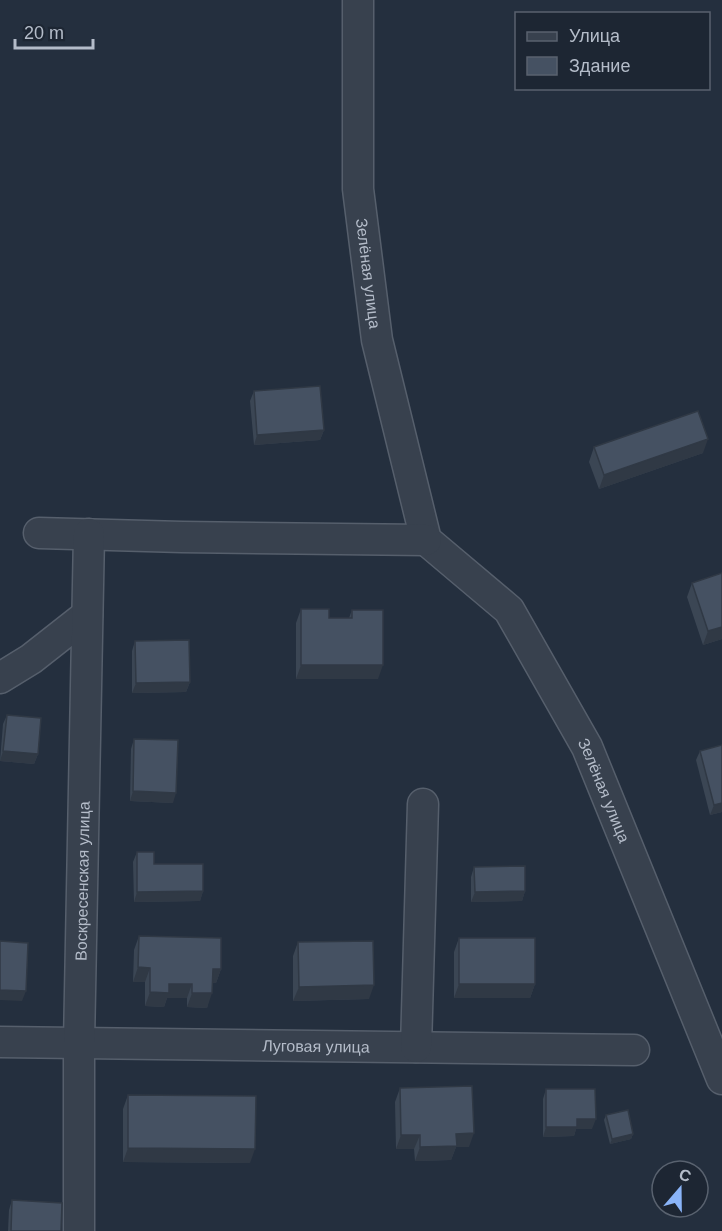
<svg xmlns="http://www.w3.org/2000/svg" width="722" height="1231" viewBox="0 0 722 1231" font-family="Arial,sans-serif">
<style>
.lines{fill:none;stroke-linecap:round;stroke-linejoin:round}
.minor-casing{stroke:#565f6c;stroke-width:33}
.minor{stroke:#38414e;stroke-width:30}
.wall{fill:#3b4654}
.shaded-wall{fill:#303945}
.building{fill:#455162;stroke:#303945;stroke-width:1.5}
.labels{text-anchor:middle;stroke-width:4.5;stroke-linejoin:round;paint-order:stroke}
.street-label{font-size:16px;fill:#b4bcc9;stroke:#1d2633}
</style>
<rect width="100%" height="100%" fill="#242f3e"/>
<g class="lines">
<defs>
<g id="minor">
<path id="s1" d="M358,0v189l19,151 49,200 83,70 78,137 135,332"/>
<path d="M39,533l143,4 244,3"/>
<path d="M0,678l31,-19 56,-44"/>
<path id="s2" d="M0,1042l634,8"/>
<path d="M416,1047l7,-243"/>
<path id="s3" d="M79,1231v-188l10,-509"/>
</g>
</defs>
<use href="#minor" class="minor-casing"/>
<use href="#minor" class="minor"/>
</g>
<g class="wall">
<path d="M254,391l70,39 -4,10 -66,5 -4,-44z"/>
<path d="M594,447l109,6 -104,36 -10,-27z"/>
<path d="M692,583l30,56 -19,6 -16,-48z"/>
<path d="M301,609l28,9h20l3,-8 26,69h-82v-56z"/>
<path d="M135,641l55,41 -4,10 -54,1v-42z"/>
<path d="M7,715l31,39 -4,10 -34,-3 3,-37z"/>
<path d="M134,739l39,64 -43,-2 1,-52z"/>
<path d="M700,751l22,61 -12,3 -14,-55z"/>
<path d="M137,852l17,12 49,27 -3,10 -66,1 -1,-40z"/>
<path d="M474,867l51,24 -3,10 -51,1v-25z"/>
<path d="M139,936l82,33 -5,14h-3l-6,25 -20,-1v-9h-20l-3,9 -19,-1v-24h-12l1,-32z"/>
<path d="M459,938l76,46 -5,14h-76v-46z"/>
<path d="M298,942l71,57 -76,2v-45z"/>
<path d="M400,1088l69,59h-13l-5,13 -36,1 -1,-12h-18l-1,-47z"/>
<path d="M546,1089l46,40h-16l-2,7 -31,1v-38z"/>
<path d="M128,1095l122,68 -127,-1v-53z"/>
<path d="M606,1115l27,19 -2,5 -21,5 -6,-24z"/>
<path d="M12,1200l49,31h-53l1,-21z"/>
</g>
<g class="shaded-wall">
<path d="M324,430l-4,10 -66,5 3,-10z"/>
<path d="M708,439l-5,14 -104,36 5,-14z"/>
<path d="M722,627v12l-19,6 5,-14z"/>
<path d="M301,665h82l-5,14h-82z"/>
<path d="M190,682l-4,10 -54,1 4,-10z"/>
<path d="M3,751l35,3 -4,10 -34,-3z"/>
<path d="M133,791l43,2 -3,10 -43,-2z"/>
<path d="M722,803v9l-12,3 4,-10z"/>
<path d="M203,891l-3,10 -66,1 3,-10z"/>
<path d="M525,891l-3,10 -51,1 4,-10z"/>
<path d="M138,967l12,1 -5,14h-12z"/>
<path d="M213,969h8l-5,14h-8z"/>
<path d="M169,984h23l-5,14h-20l-3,9 -19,-1 5,-14z"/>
<path d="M459,984h76l-5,14h-76z"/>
<path d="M374,985l-5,14 -76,2 6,-14z"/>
<path d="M0,990l26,1 -4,10 -22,-1z"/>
<path d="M192,993h20l-5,15 -20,-1z"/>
<path d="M577,1119h19l-4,10h-16l-2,7 -31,1 3,-10z"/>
<path d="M474,1133l-5,14h-13l-5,13 -36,1 5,-14 36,-13z"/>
<path d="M633,1134l-2,5 -21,5 2,-5z"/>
<path d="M401,1135h19l-6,14h-18z"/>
<path d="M128,1148l127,1 -5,14 -127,-1z"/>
</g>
<g class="building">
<path d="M320,386l4,44 -67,5 -3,-44z"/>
<path d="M698,411l10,28 -104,36 -10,-28z"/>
<path d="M722,573v54l-14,4 -16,-48z"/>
<path d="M301,609h28v9h23v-8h31v55h-82z"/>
<path d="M189,640l1,42 -54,1 -1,-42z"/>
<path d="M7,715l34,3 -3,36 -35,-3z"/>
<path d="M134,739l44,1 -2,53 -43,-2z"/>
<path d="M722,745v58l-8,2 -14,-54z"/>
<path d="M137,852h17v12h49v27l-66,1z"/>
<path d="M525,866v25l-50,1 -1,-25z"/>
<path d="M139,936l82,2v31h-8l-1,24h-20v-9h-23v9l-19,-1v-24l-12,-1z"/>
<rect x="459" y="938" width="76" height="46"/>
<path d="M0,941l28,2 -2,48 -26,-1z"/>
<path d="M373,941l1,44 -75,2 -1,-45z"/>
<path d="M472,1086l2,47 -18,1 1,12 -37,1v-12h-19l-1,-47z"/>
<path d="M546,1089h49l1,30h-19v8h-31z"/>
<path d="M128,1095l128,1 -1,53 -127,-1z"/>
<path d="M628,1110l5,24 -21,5 -6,-24z"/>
<path d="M12,1200l50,3 -1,28h-50z"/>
</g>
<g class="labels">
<g class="street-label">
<text dy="6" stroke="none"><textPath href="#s1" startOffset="274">Зелёная улица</textPath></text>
<text dy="6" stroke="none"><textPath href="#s1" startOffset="860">Зелёная улица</textPath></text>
<text dy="6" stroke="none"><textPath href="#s3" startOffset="350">Воскресенская улица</textPath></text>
<text dy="6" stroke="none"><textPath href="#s2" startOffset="316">Луговая улица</textPath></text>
</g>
</g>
<rect x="515" y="12" width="195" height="78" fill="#1d2633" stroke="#59626f" stroke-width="1.5"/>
<rect x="527" y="32" width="30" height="9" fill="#38414e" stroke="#59626f" stroke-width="1.5"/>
<text x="569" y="42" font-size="18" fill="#b4bcc9">Улица</text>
<rect x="527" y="57" width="30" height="18" fill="#455162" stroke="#59626f" stroke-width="1.5"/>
<text x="569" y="72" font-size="18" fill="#b4bcc9">Здание</text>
<g transform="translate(680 1189) rotate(20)"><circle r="28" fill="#1d2633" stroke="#59626f" stroke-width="1.5"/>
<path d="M0-4.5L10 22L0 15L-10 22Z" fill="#8ab4f8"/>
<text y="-9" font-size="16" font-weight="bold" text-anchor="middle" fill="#b4bcc9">С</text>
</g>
<path d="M15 39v9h78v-9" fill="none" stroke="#b4bcc9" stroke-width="3"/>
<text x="24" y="39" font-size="18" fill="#b4bcc9" stroke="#1d2633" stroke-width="4.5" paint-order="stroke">20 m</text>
</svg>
